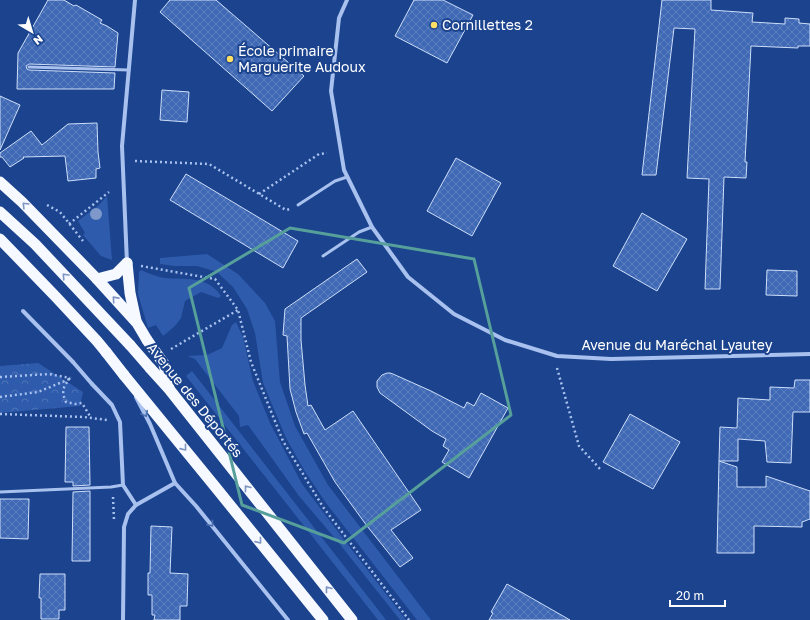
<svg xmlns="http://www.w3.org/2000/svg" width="810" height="620" viewBox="0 0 810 620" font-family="'Golos Text',sans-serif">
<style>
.grass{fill:#2e5bac}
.forest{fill:url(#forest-crowns)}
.building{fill:url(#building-cross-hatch);stroke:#cedefa}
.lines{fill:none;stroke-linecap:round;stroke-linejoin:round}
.path{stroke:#a8c1ee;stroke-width:2.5;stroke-dasharray:2 3;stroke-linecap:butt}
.service{stroke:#a8c1ee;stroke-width:3}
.minor{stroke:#a8c1ee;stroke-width:4}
.trunk{stroke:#f6f9ff;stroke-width:11}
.minor-bridge{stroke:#a8c1ee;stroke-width:4}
.trunk-bridge{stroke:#f6f9ff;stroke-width:11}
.tree{fill:#7d98c9}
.oneway{stroke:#7e95c1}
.oneway2{stroke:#4c6fb0}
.marked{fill:none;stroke:#579f9a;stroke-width:3;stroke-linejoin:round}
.poi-dot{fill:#ffe065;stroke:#1b438e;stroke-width:1.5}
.labels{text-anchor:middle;stroke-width:4;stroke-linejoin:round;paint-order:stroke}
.poi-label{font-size:14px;fill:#fff;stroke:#1b438e;text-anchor:start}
.street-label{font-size:14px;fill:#fff;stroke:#1b438e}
</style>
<defs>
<pattern id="forest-crowns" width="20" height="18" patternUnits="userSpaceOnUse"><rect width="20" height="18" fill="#2e5bac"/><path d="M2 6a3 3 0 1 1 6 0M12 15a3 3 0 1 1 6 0" fill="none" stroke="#4d74b8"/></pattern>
<pattern id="building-cross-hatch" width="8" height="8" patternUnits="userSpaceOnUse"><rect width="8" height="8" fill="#3f69b4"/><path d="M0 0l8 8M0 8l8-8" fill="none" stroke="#5c80bf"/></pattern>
</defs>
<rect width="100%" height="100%" fill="#1b438e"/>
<g class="grass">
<path d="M107,196l5,64 -11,-4 -18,-21 2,-2 -7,-12 22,-17z"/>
<path d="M207,254l31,20 27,29 10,18 5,61 15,44 33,59 103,135h-14l-91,-117 -22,-33 -18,-32 -23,-55 -8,-50 -8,-24 -14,-22 -16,-15 -20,-6h-23l-14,-2v-6z"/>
<path d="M141,270c7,3 16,7 24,8 21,2 42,-3 56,18l-3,2 -17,-6 -16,9 -4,17 -6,8 -12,10 -7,-11 -8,3 -10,-34 1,-22z"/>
<path d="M236,322l7,15 10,44 17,42 32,61 40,53 64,83h-6l-62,-78 -39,-46 -51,-71 -8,2 -1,-11 -44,-57 -8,-3 20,-1 15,-7 10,-23z"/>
<path d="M192,371l177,227 17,22h-8l-192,-244z"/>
</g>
<path class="forest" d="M38,363l45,29 -3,14 -80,7v-47z"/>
<g class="building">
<path d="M48,0h16l10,6 2,-1 26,15 -2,3 7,3 11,7 -3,34 -86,-3 -3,2 1,3 2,1 86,3 -1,16h-97l1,-36z"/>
<path d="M170,0h46l88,76 -32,35 -112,-99z"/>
<path d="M414,0h29l30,15 -26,48 -52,-27z"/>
<path d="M662,0h49v10l42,3 -1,9 33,2v-6l14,1v4l11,1v22h-12v2l-47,-2 -6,116h2l-1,16 -22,-1 -4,112h-15l4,-110 -22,-1 8,-149 -21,-1 -18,147h-14z"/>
<path d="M162,90l27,2 -2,30 -27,-2z"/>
<path d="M0,96l20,9 -20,45z"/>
<path d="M97,123l1,29 2,16 -4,1v9l-28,3 -3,-25 -42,1 1,1 -14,9 -8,-10h-2v-4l31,-22 11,14 26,-21z"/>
<path d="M456,158l45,25 -29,53 -45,-25z"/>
<path d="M186,174l112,67 -15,27 -113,-68z"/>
<path d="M642,213l45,26 -30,52 -44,-25z"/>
<path d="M357,259l10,13 -66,46v22l4,45 3,21 3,-1 14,25 28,-19 68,99 -30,20 22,28 -13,9 -33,-41 -32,-44 -28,-49 -3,1 -8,-22 -6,-23 -3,-53 -4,-1 2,-26z"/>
<path d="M767,270l30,1v25l-31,-1z"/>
<path d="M387,373h3l3,1 38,17 33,17 3,-6 7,4 7,-13 27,15 -39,70 -27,-16 7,-12 -6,-4 3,-7 -14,-8 -52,-38 -3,-6v-6l5,-6z"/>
<path d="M795,380h15v32h-17l-2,51 -24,-1 -2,-21 -27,-2v22h-19l1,-34 17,1 1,-30 32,2v-13l24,1z"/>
<path d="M630,414l50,28 -27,47 -50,-27z"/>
<path d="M66,427h23l1,58 -17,1v-4h-8z"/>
<path d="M719,461l18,6v20h29v-11l44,15v28l-8,3v5l-48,-1v27h-37z"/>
<path d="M90,491v70h-18l1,-69z"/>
<path d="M0,499h29l-1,40 -28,-1z"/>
<path d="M151,526l21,1 -2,46 18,1 -1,32h-7v14h-26l1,-5h-3v-20h-4v-22h2z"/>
<path d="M40,574h25v36h-6v9h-18v-21h-2z"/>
<path d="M507,584l63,36h-81l4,-7 -2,-1z"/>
</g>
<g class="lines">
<g class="path">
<path d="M135,161l74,3 77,46 4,-1"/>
<path d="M259,194l60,-40 8,-1"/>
<path d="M47,205l13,7 23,29"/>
<path d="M69,224l40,-32"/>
<path d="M141,266l74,13 23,31 13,52 32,79 40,66 86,113"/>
<path d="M171,349l67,-39"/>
<path d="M557,368l22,78 23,25"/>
<path d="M0,377l49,-3 21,4"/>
<path d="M70,378c-7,9 -9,13 -4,24l9,2 7,-1 9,15"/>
<path d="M0,397l38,-5 34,-14"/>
<path d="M0,414l84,3 23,3"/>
<path d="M113,497l1,23"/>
</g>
<g class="service">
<path d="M29,67l100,3"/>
<path d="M298,205l37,-24 12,-4"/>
<path d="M323,256l36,-24 13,-5"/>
<path d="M0,492l111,-5 12,-2"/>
</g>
<g class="minor">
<path d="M347,0l-8,18 -8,73 13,79 28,57 36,50 46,37 51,26 52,16 54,3 199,-5"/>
<path d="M127,263l-5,-117 13,-146"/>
<path d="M23,311l50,51"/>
<path d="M92,384l20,21 8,17 3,63 13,20"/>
<path d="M136,397l14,27 25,59 21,23 92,114"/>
<path d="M123,620l1,-93 4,-13 8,-9 39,-22"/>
</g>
<g class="trunk">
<path d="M0,182l22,20 75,77 40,44 10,17"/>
<path d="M0,212l35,32 95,101"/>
<path d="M0,239l56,58 41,44 9,11"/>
<path d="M127,263l3,30 6,28"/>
<path d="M97,279l19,-5 11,-11"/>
<path d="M164,364l5,24"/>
<path d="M150,368l19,21 183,231"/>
<path d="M124,375l93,114 106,131"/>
</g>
<path class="minor-bridge" d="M73,362l19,22"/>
<g class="trunk-bridge">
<path d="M147,340l17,24"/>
<path d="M130,345l20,23"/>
<path d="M106,352l18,23"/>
</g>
</g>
<circle class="tree" cx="96" cy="214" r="6"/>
<defs><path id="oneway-chevron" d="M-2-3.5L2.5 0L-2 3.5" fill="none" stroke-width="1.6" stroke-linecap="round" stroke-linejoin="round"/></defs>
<g class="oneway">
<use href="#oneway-chevron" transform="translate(25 205) rotate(-135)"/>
<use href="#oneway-chevron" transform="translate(65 276) rotate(-133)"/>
<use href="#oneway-chevron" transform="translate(115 299) rotate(-132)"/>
<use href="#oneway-chevron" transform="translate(184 448) rotate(51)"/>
<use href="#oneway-chevron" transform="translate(247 488) rotate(-128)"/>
<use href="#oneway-chevron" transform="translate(259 541) rotate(51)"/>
<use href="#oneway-chevron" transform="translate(328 589) rotate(-128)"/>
</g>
<g class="oneway2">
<use href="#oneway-chevron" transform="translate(145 414) rotate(63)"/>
<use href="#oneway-chevron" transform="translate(211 524) rotate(51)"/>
</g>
<path class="marked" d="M290,228l184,31 37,156 -167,128 -102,-38 -53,-217z"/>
<g class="poi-dot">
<circle cx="434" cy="25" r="4"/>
<circle cx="230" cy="59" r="4"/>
</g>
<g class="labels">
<g class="poi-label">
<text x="442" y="30">Cornillettes 2</text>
<text x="238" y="56">École primaire<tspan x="238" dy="16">Marguerite Audoux</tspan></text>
</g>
<g class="street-label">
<text x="677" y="350">Avenue du Maréchal Lyautey</text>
<text transform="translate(195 400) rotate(51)" y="5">Avenue des Déportés</text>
</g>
</g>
<g transform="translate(32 32) rotate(142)" stroke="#1b438e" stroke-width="3" paint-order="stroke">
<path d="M0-3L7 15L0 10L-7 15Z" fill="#ffffff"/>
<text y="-6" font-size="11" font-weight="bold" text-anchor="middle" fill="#ffffff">N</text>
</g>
<path d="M670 600v6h55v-6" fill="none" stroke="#ffffff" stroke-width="2"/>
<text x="676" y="600" font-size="12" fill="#ffffff" stroke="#1b438e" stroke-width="3" paint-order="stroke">20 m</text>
</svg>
